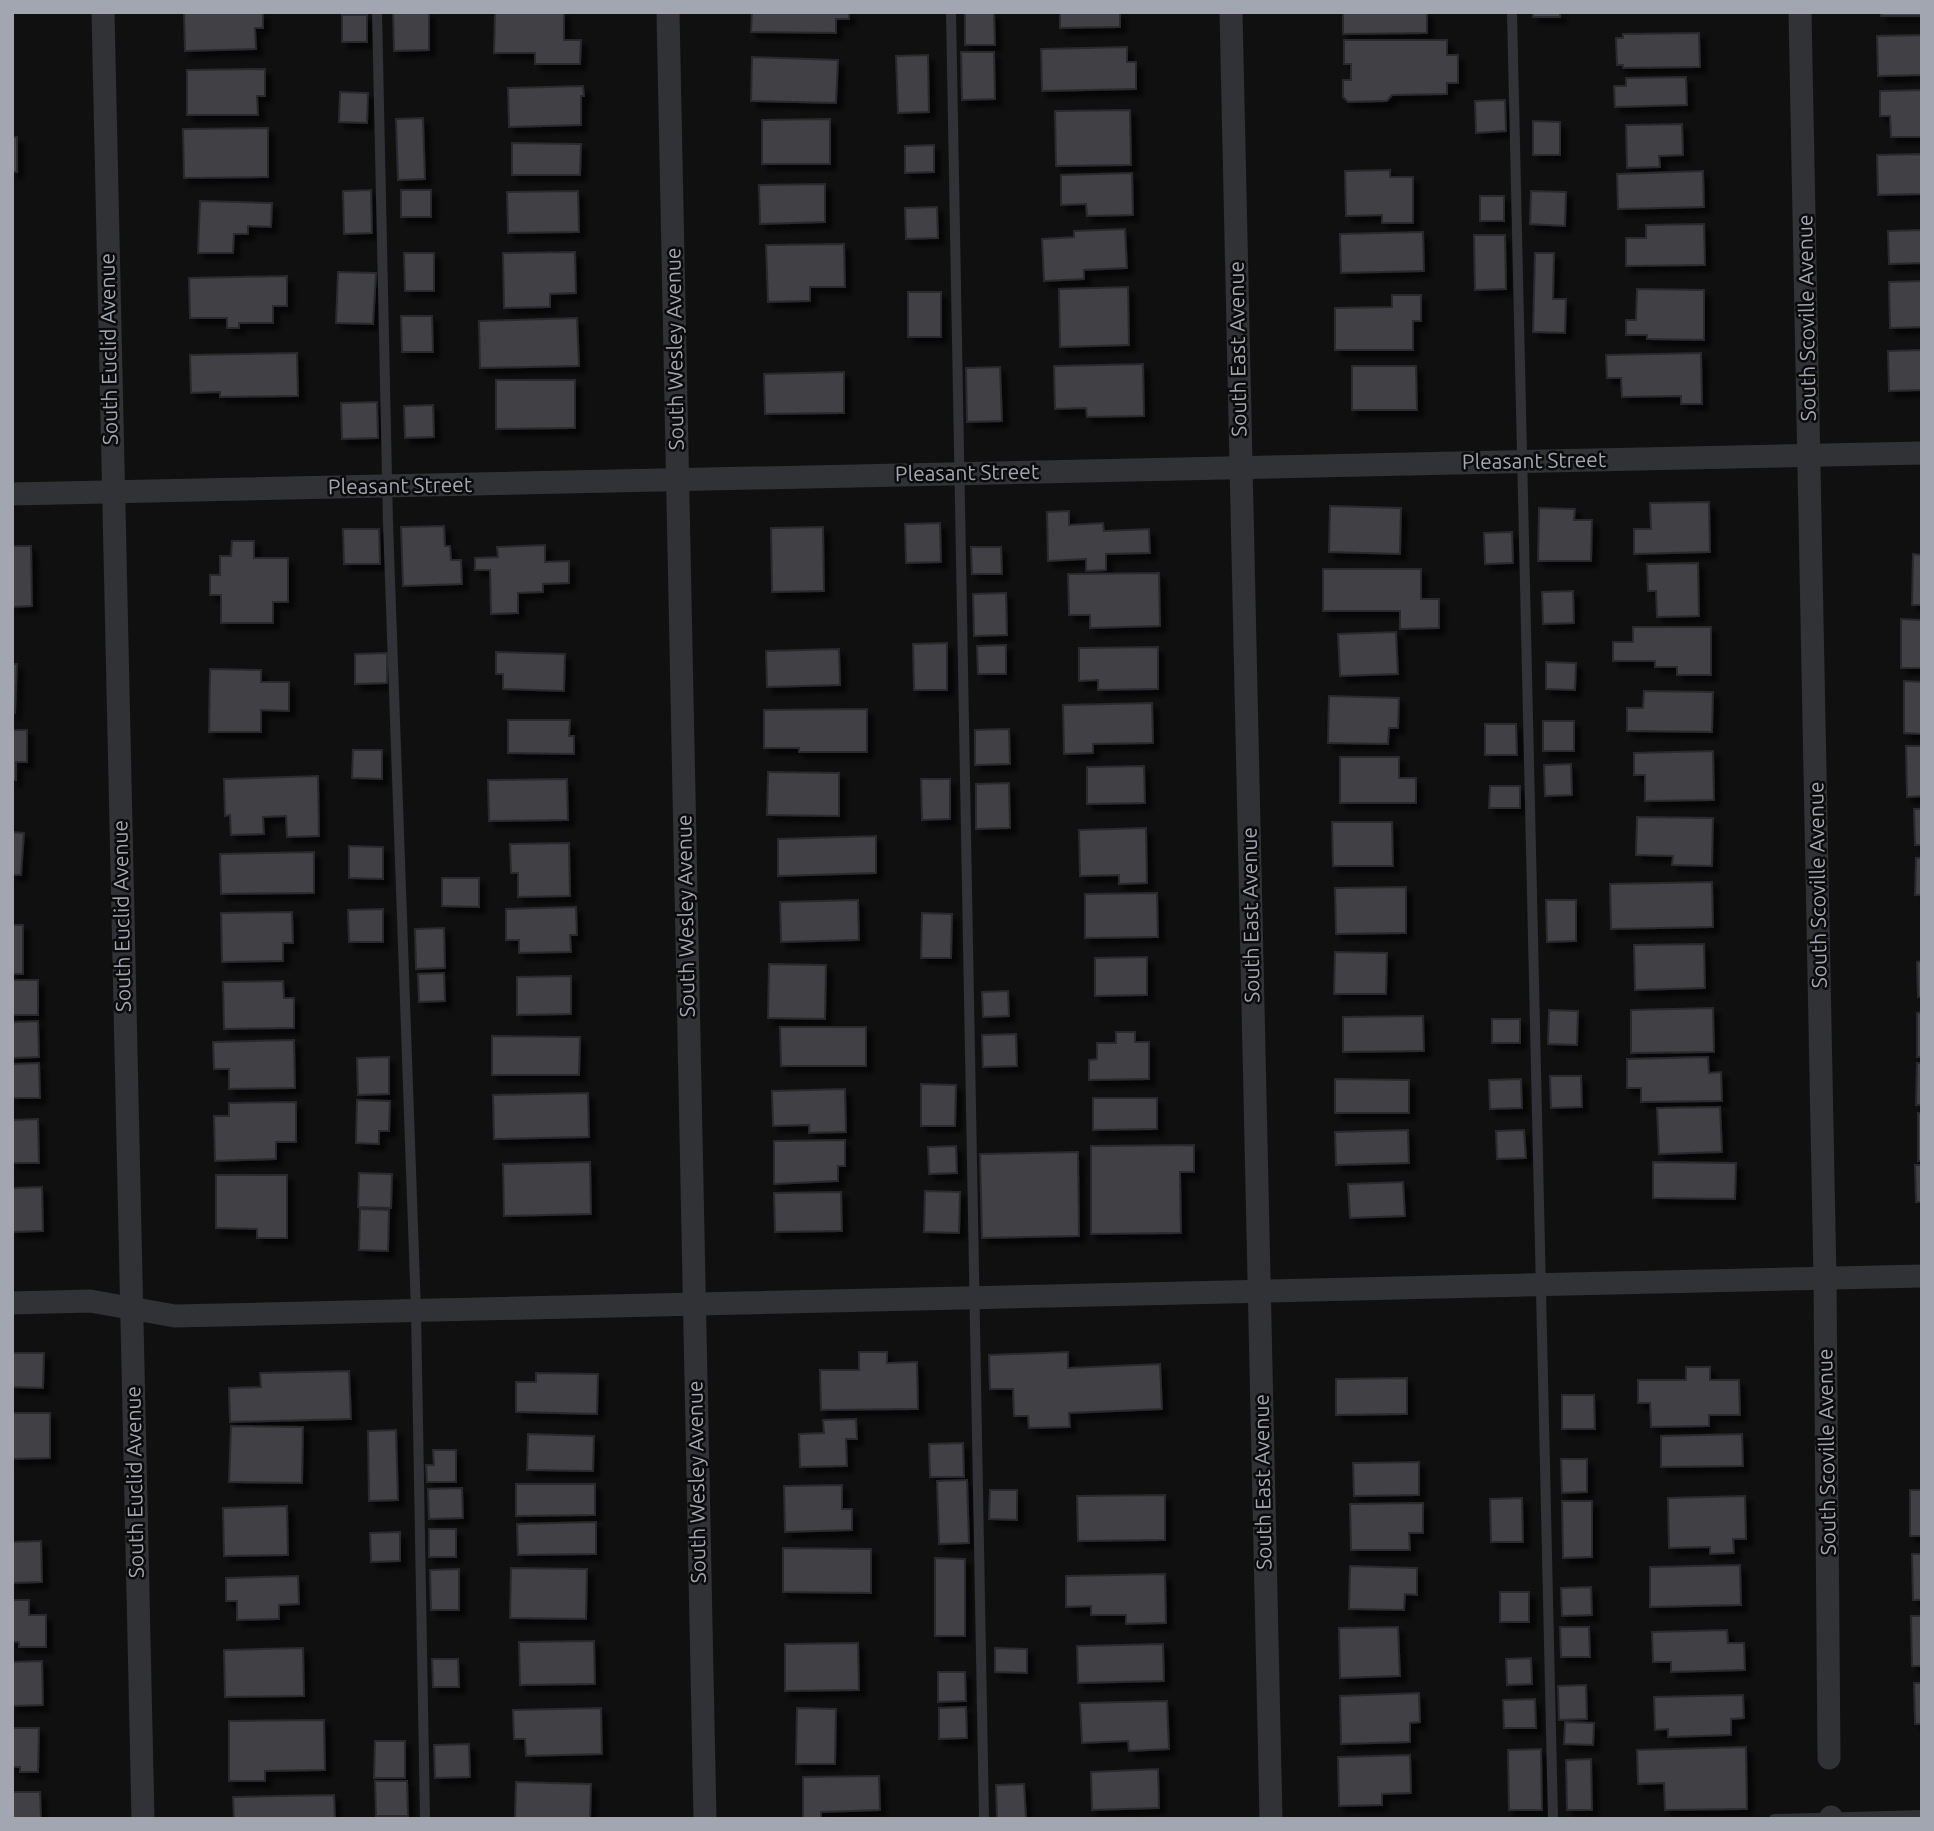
<svg xmlns="http://www.w3.org/2000/svg" width="1934" height="1831" viewBox="0 0 1934 1831" font-family="Ubuntu,sans-serif">
<style>
.building{fill:#3f4044;stroke:#2a2a2d;stroke-width:2;filter:url(#shadow)}
.lines{fill:none;stroke-linecap:round;stroke-linejoin:round}
.service{stroke:#313236;stroke-width:10}
.minor{stroke:#313236;stroke-width:23}
.labels{text-anchor:middle;stroke-width:5;stroke-linejoin:round;paint-order:stroke}
.street-label{font-size:21px;fill:#a2a6b1;stroke:#0b0b0c}
</style>
<defs>
<filter id="shadow"><feDropShadow dx="6" dy="6" stdDeviation="2" flood-color="#0009"/></filter>
</defs>
<rect width="100%" height="100%" fill="#101011"/>
<g class="building">
<path d="M184,12h79v16h-8l1,21 -71,2z"/>
<path d="M393,12h36v38l-35,1z"/>
<path d="M495,12h69v28h17l-1,24h-45v-11h-41z"/>
<path d="M752,12h97v7h-13v14l-85,-1z"/>
<path d="M1060,12h60v15l-60,1z"/>
<path d="M1343,12h84v21l-84,1z"/>
<rect x="1533" y="12" width="27" height="5"/>
<rect x="1881" y="12" width="41" height="4"/>
<path d="M965,13h29l1,32h-30z"/>
<rect x="342" y="15" width="25" height="27"/>
<path d="M1699,33l1,34 -77,1v-3h-6l-1,-27h7v-4z"/>
<path d="M1922,35v40l-44,1 -1,-40z"/>
<path d="M1344,40h103v15h11v28h-11v11l-55,1 -5,6 -39,1 -5,-5v-17h8v-16h-7z"/>
<path d="M1127,47v15h9v27l-94,2 -1,-42z"/>
<path d="M961,52h33l1,47 -33,1z"/>
<path d="M928,55l1,57 -31,1 -2,-57z"/>
<path d="M752,57l86,3 -2,43 -85,-2z"/>
<path d="M265,69v27h-8l1,19h-71v-45z"/>
<path d="M1686,77l1,28 -72,2 -1,-21h12v-8z"/>
<path d="M583,86l1,10h-3v29l-72,2 -1,-39z"/>
<path d="M1922,90v47h-31l-1,-21h-10v-25z"/>
<path d="M340,92l28,1 -1,30 -28,-1z"/>
<path d="M1505,100l1,31 -30,2 -1,-32z"/>
<path d="M1130,110l1,55 -75,1 -1,-55z"/>
<path d="M423,118l2,61 -27,1 -2,-61z"/>
<path d="M830,119v45h-68v-44z"/>
<path d="M1533,121l27,1v33h-27z"/>
<path d="M1682,124l1,31 -24,1 1,11 -33,1 -1,-43z"/>
<path d="M268,128v49l-84,1 -1,-49z"/>
<rect x="12" y="137" width="5" height="35"/>
<path d="M512,143l69,1 -1,31h-68z"/>
<path d="M934,145v27l-29,1v-27z"/>
<path d="M1922,154v40l-44,1 -1,-40z"/>
<path d="M1390,170v7h23v46h-31v-8l-36,1 -1,-45z"/>
<path d="M1703,171l1,36 -86,2 -1,-35z"/>
<path d="M1132,173l1,42 -46,1 -1,-12 -25,1v-30z"/>
<path d="M825,184v38l-65,2 -1,-39z"/>
<path d="M371,190l1,43 -28,1 -1,-43z"/>
<rect x="401" y="190" width="30" height="27"/>
<path d="M578,191l1,41 -71,1 -1,-41z"/>
<path d="M1531,191l35,1 -1,34 -35,-2z"/>
<rect x="1480" y="196" width="24" height="25"/>
<path d="M200,201l72,2 -1,24 -23,-1v8h-14l-1,19h-35z"/>
<path d="M937,207l1,31 -32,1 -1,-31z"/>
<path d="M1704,224l1,41 -79,1v-28h20v-13z"/>
<path d="M1125,229l2,39 -43,2v9l-40,2 -2,-42 32,-2v-6z"/>
<path d="M1922,230v33l-33,1 -1,-33z"/>
<path d="M1423,232l1,39 -83,2 -1,-39z"/>
<path d="M1474,235h31l1,54 -31,1z"/>
<path d="M844,244l1,43h-35v14l-42,1 -2,-57z"/>
<path d="M575,252l1,41 -26,1v13l-46,1 -1,-55z"/>
<path d="M404,253h30v38h-29z"/>
<path d="M1535,253h19l-1,46h13l-1,34 -32,-1z"/>
<path d="M338,272l38,1 -3,51 -37,-1z"/>
<path d="M287,276v30h-14v17h-34v5h-12v-10h-37l-1,-40z"/>
<path d="M1922,281v46l-32,1 -1,-46z"/>
<path d="M1128,287l1,58 -69,2 -1,-58z"/>
<path d="M1637,289l67,1v50l-57,-1v-4h-21v-15h10z"/>
<rect x="908" y="292" width="33" height="45"/>
<path d="M1392,295h29v26h-8v29h-78v-42l57,-1z"/>
<path d="M401,316h31l1,36h-31z"/>
<path d="M577,318l2,48 -99,2 -1,-47z"/>
<path d="M1922,350v40l-33,1 -1,-40z"/>
<path d="M297,353l1,43 -78,1v-5l-29,1 -1,-38z"/>
<path d="M1701,353l1,51h-21v-8l-59,1 -1,-19h-14l-1,-23z"/>
<path d="M1143,364l1,52 -57,1 -1,-9 -31,1 -1,-43z"/>
<path d="M1352,366h64l1,44h-65z"/>
<path d="M1000,367l2,54 -35,1 -1,-54z"/>
<path d="M844,372v41l-79,1 -1,-40z"/>
<path d="M496,380h79v48l-79,1z"/>
<path d="M377,402l1,36 -36,1 -1,-36z"/>
<path d="M433,405l1,32 -29,1 -1,-32z"/>
<path d="M1709,502l1,50 -76,2v-25h17l-1,-26z"/>
<path d="M1330,506l71,2 -1,46 -71,-2z"/>
<path d="M1539,508l36,1 -1,11h18l-1,41h-53z"/>
<path d="M1069,511v14l34,-2 1,8 45,-2 1,24 -44,1v16l-20,1v-12l-38,2 -1,-49z"/>
<path d="M940,523l1,39 -35,1 -1,-39z"/>
<path d="M444,526l1,20h5l1,14h10l1,24 -59,2 -2,-59z"/>
<path d="M823,527l1,64 -52,1 -1,-64z"/>
<path d="M343,529h36l1,35h-36z"/>
<path d="M1512,532l1,31 -28,1 -1,-31z"/>
<path d="M232,541h22v17h34v44h-15v21h-52v-28h-11v-20h10v-19h11z"/>
<path d="M545,545v17l24,-1v22l-26,1v8l-25,1v20l-27,1 -1,-44h-15v-12l23,-1 -1,-10z"/>
<path d="M12,546h19l1,60 -20,1z"/>
<path d="M971,547h30l1,27h-30z"/>
<path d="M1913,554l9,1v50h-10z"/>
<path d="M1698,563l1,53 -42,1 -1,-26h-8l-1,-27z"/>
<path d="M1323,569h98v30h18v29l-39,1v-18h-77z"/>
<path d="M1159,573l1,53 -70,2v-13h-21l-1,-41z"/>
<path d="M1573,591l1,32 -31,1 -1,-32z"/>
<path d="M1006,593l1,42 -33,1 -1,-42z"/>
<path d="M1901,619l21,1v48h-21z"/>
<path d="M1633,627h78v48h-34v-8h-22v-6h-42v-19h20z"/>
<path d="M1396,632l2,42 -58,2 -2,-42z"/>
<path d="M947,643v47h-33l-1,-46z"/>
<path d="M1006,645v29h-28l-1,-28z"/>
<path d="M1158,647v42l-60,1v-10l-19,1v-33z"/>
<path d="M839,649l1,36 -73,2 -1,-36z"/>
<path d="M496,652l69,2 -1,37 -61,-2v-15h-7z"/>
<path d="M387,653v30l-32,1v-30z"/>
<path d="M1546,662l30,1 -1,27 -29,-1z"/>
<path d="M12,664h5l-2,49h-3z"/>
<path d="M210,669l51,1v12h28v29l-28,-1v22h-52z"/>
<path d="M1904,681l18,1v52l-18,-1z"/>
<path d="M1644,691l69,1 -1,40 -85,-1v-23h16z"/>
<path d="M1329,696l70,2 -1,30h-9l-1,16 -60,-1z"/>
<path d="M1152,703l1,40 -60,1v9l-29,1 -1,-49z"/>
<path d="M867,709v43h-68v-4h-35v-38z"/>
<path d="M508,720h62l-1,16h5v18l-66,-1z"/>
<rect x="1543" y="721" width="31" height="30"/>
<path d="M1485,724h31l1,31h-32z"/>
<path d="M1009,729l1,35 -35,1v-35z"/>
<path d="M12,730h15v32h-11v18h-4z"/>
<path d="M1906,746h16v50l-15,1z"/>
<path d="M353,750h29v29l-30,-1z"/>
<path d="M1713,751l1,49 -69,1v-26h-11v-22z"/>
<path d="M1340,757h59v21h17v25h-76z"/>
<path d="M1571,764l1,31 -27,1 -1,-31z"/>
<path d="M1144,766l1,37 -58,1v-37z"/>
<path d="M768,772l71,1v43l-72,-1z"/>
<path d="M318,776l1,60 -32,1 -1,-21 -23,1 1,17 -33,1 -1,-20 -5,1 -1,-37z"/>
<path d="M567,779l1,41 -79,1 -1,-41z"/>
<path d="M921,779h29v40l-28,1z"/>
<path d="M1009,783l1,45 -34,1v-45z"/>
<path d="M1490,786h30v22h-31z"/>
<path d="M1914,809h8v36h-7z"/>
<path d="M1637,817l76,1 -1,48 -40,-1 1,-9 -37,-1z"/>
<path d="M1332,822h60l1,44h-60z"/>
<path d="M1146,828l1,55 -28,1v-9l-39,1 -1,-46z"/>
<path d="M12,832l12,1 -3,42h-9z"/>
<path d="M876,836v37l-98,3v-37z"/>
<path d="M569,843l1,53 -52,1v-24h-7l-1,-29z"/>
<path d="M349,846l34,1v32l-34,-1z"/>
<path d="M314,852v41l-93,1 -1,-40z"/>
<path d="M1916,858h6v37h-7z"/>
<path d="M442,878h37v29l-37,-1z"/>
<path d="M1712,882l1,45 -102,2 -1,-45z"/>
<path d="M1406,887v46l-70,1 -1,-46z"/>
<path d="M1157,893l1,44 -73,1v-44z"/>
<path d="M858,900l1,40 -78,2 -1,-40z"/>
<path d="M1546,900h30v41l-29,1z"/>
<path d="M576,907l1,28h-7l1,17 -52,1v-13h-13v-31z"/>
<path d="M383,909v33h-34l-1,-32z"/>
<path d="M292,912l1,31h-10v18l-61,1 -1,-49z"/>
<path d="M922,913l30,1 -1,44h-30z"/>
<rect x="12" y="925" width="11" height="49"/>
<path d="M444,928l1,40 -29,1 -1,-40z"/>
<path d="M1704,944l1,44 -70,2 -1,-45z"/>
<path d="M1335,952l52,1 -1,41h-52z"/>
<path d="M1147,957v38l-52,1v-38z"/>
<path d="M1922,961v36h-4l-1,-35z"/>
<path d="M769,964l57,1 -1,54 -57,-1z"/>
<path d="M444,973l1,28 -26,1 -1,-28z"/>
<path d="M571,976v38l-54,1v-38z"/>
<rect x="12" y="980" width="26" height="35"/>
<path d="M283,981l1,17h10v30l-70,1 -1,-47z"/>
<path d="M1008,991l1,25 -26,1 -1,-25z"/>
<path d="M1713,1008l1,44 -83,1v-43z"/>
<path d="M1549,1010l29,1 -1,34 -29,-1z"/>
<path d="M1922,1012v45h-5v-44z"/>
<path d="M1423,1016l1,35 -81,1v-35z"/>
<rect x="1492" y="1019" width="28" height="24"/>
<path d="M38,1021l1,36 -27,1v-36z"/>
<path d="M780,1027h86v39h-85z"/>
<path d="M1116,1032h19v10h14v37l-60,1v-20l8,-1v-16h19z"/>
<path d="M1016,1034l1,32 -34,1 -1,-32z"/>
<path d="M492,1036l88,1 -1,38h-87z"/>
<path d="M294,1040l1,48 -66,1v-20h-15l-1,-27z"/>
<path d="M389,1057v37l-31,1 -1,-37z"/>
<path d="M1708,1057l1,16 12,-1 1,29 -81,1v-14h-14v-29z"/>
<path d="M39,1063l1,35h-28v-34z"/>
<path d="M1917,1063h5v42h-6z"/>
<path d="M1550,1076h31l1,31 -31,1z"/>
<path d="M1335,1079l74,1v33h-74z"/>
<path d="M1521,1079l1,29 -32,1 -1,-29z"/>
<path d="M921,1084l35,1 -1,41h-34z"/>
<path d="M845,1089l1,43 -37,1v-8l-36,1 -1,-35z"/>
<path d="M588,1093l1,44 -95,2 -1,-44z"/>
<path d="M1093,1098h64v31l-64,1z"/>
<path d="M357,1100l33,1 -1,30h-10v13l-23,-1z"/>
<path d="M296,1102v40h-20v17l-61,2 -1,-45h15v-13z"/>
<path d="M1720,1107l2,45 -63,2 -2,-46z"/>
<rect x="1918" y="1113" width="4" height="48"/>
<path d="M38,1119l1,44h-27v-43z"/>
<path d="M1408,1130l1,33 -73,2 -1,-33z"/>
<path d="M1524,1130l2,28 -29,1 -1,-28z"/>
<path d="M845,1140v26h-7v15l-64,3v-43z"/>
<path d="M1194,1145v27h-14l1,61 -90,1v-88z"/>
<path d="M956,1146l1,27 -28,1 -1,-27z"/>
<path d="M1078,1152l1,84 -97,2 -2,-84z"/>
<path d="M590,1162l1,52 -87,2 -1,-52z"/>
<path d="M1653,1162l83,1 -1,36 -82,-1z"/>
<path d="M1915,1165h7v37h-6z"/>
<path d="M359,1173l33,1 -1,34 -33,-1z"/>
<path d="M216,1175h71v63h-30v-9l-41,-1z"/>
<path d="M1403,1182l2,34 -55,2 -2,-34z"/>
<path d="M42,1187l1,44 -31,1v-44z"/>
<path d="M925,1191l35,1 -1,41 -35,-1z"/>
<path d="M841,1192l1,39 -67,1 -1,-39z"/>
<path d="M360,1209l29,1 -1,41 -29,-1z"/>
<path d="M859,1352h28v11l30,-1 1,47 -97,1 -1,-40h39z"/>
<path d="M1068,1352v16l92,-4 2,45 -93,4 1,14 -41,1 -1,-12h-14l-1,-27h-23l-1,-34z"/>
<path d="M12,1353h32l-1,35 -31,-1z"/>
<path d="M1686,1367h24v13h29l1,35h-31v11l-58,1 -1,-24h-12v-23h48z"/>
<path d="M349,1371l2,48 -121,3 -1,-34 32,-1 -1,-14z"/>
<path d="M536,1373l62,1 -1,40 -81,-2v-30h20z"/>
<path d="M1407,1378v36l-71,1v-36z"/>
<path d="M1562,1395h32l1,34h-33z"/>
<path d="M12,1413h38v45l-38,1z"/>
<path d="M856,1419l1,20h-11l1,27 -47,1 -1,-33 25,-1 -1,-13z"/>
<path d="M231,1426l72,1 -1,56 -73,-1z"/>
<path d="M396,1430l2,70 -29,1 -1,-70z"/>
<path d="M528,1434l66,2 -1,35 -66,-1z"/>
<path d="M1742,1434l1,32 -82,1v-31z"/>
<path d="M963,1443l1,34h-34l-1,-33z"/>
<path d="M433,1450h23v32h-29l-1,-17h8z"/>
<path d="M1561,1459h26v33l-25,1z"/>
<path d="M1419,1462v33l-65,1 -1,-33z"/>
<path d="M967,1480l2,63 -30,1 -2,-63z"/>
<path d="M516,1484h79v31l-79,1z"/>
<path d="M842,1485v24h10v21l-67,2 -1,-46z"/>
<path d="M462,1488l1,30 -34,1 -1,-30z"/>
<path d="M990,1490h27v30l-28,-1z"/>
<rect x="1910" y="1490" width="12" height="46"/>
<path d="M1165,1495v45l-87,1 -1,-45z"/>
<path d="M1745,1496l1,43h-13l1,14 -24,1v-7l-41,1 -1,-50z"/>
<path d="M1522,1498l1,44h-32l-1,-43z"/>
<path d="M1562,1501h30v56l-29,1z"/>
<path d="M1423,1503v30h-14l1,17h-59l-1,-46z"/>
<path d="M287,1506l1,49 -64,1 -1,-48z"/>
<path d="M596,1522v32l-78,1 -1,-31z"/>
<rect x="429" y="1529" width="27" height="28"/>
<path d="M400,1532v29l-29,1 -1,-29z"/>
<path d="M41,1541l1,41 -30,1v-41z"/>
<path d="M783,1548l88,1v44l-88,-1z"/>
<path d="M1912,1554h10v46h-9z"/>
<path d="M935,1558l30,1v77h-30z"/>
<path d="M1740,1565l1,40 -91,2v-40z"/>
<path d="M1350,1566l67,2v27l-12,-1 -1,16 -55,-1z"/>
<path d="M511,1568l76,1 -1,50 -76,-1z"/>
<path d="M459,1569v41h-28l-1,-40z"/>
<path d="M1165,1574l1,49 -40,1v-9h-35v-9l-25,1v-31z"/>
<path d="M298,1576l1,28 -20,1v14l-42,1v-19h-11v-23z"/>
<path d="M1591,1587l1,28 -30,1 -1,-28z"/>
<rect x="1500" y="1592" width="29" height="30"/>
<path d="M12,1600h17v15h17v32h-27v-5h-7z"/>
<path d="M1911,1616h11v50h-10z"/>
<path d="M1398,1627l2,49 -60,2 -1,-50z"/>
<path d="M1560,1627h29l1,30h-29z"/>
<path d="M1727,1630l1,13h16l1,27 -74,2v-10h-18l-1,-30z"/>
<path d="M594,1641l1,43 -75,1 -1,-43z"/>
<path d="M858,1643l1,47 -74,1v-47z"/>
<path d="M1163,1644l1,37 -86,2 -1,-37z"/>
<path d="M303,1648l1,48 -79,1 -1,-47z"/>
<path d="M995,1648l32,1v24l-32,-1z"/>
<path d="M1531,1658l1,26 -25,1 -1,-26z"/>
<path d="M432,1659h26l1,28h-26z"/>
<path d="M42,1661l1,44 -31,1v-44z"/>
<path d="M938,1672h27l1,29 -28,1z"/>
<path d="M1914,1683h8v41h-7z"/>
<path d="M1586,1685l1,34 -28,1 -1,-34z"/>
<path d="M1419,1693l1,29 -10,1v19l-69,2 -1,-48z"/>
<path d="M1743,1695l1,23 -13,1v16l-63,2v-8l-13,1 -1,-33z"/>
<path d="M1535,1699l1,29h-32l-1,-28z"/>
<path d="M1167,1701l2,48 -40,2 -1,-10 -46,2 -2,-40z"/>
<path d="M966,1707l1,31 -28,1v-31z"/>
<path d="M601,1708l1,46 -76,2 -1,-17h-11l-1,-29z"/>
<path d="M797,1708l39,1 -1,55h-39z"/>
<path d="M324,1720l1,50 -60,1v10h-36v-60z"/>
<path d="M1565,1722l29,1 -1,22 -29,-1z"/>
<path d="M12,1728h27l-1,44h-18v-5h-8z"/>
<path d="M375,1741h30v37h-31z"/>
<path d="M469,1744l1,33 -35,1 -1,-33z"/>
<path d="M1746,1747l1,62 -82,1 -1,-27 -26,1 -1,-34z"/>
<path d="M1541,1749l1,61h-33l-1,-60z"/>
<path d="M1410,1755l1,38 -29,1v11l-43,1 -1,-49z"/>
<path d="M1591,1759l1,51h-25l-1,-50z"/>
<path d="M1158,1769l1,39 -67,2 -1,-38z"/>
<path d="M879,1776l1,34 -59,2v7h-18v-42z"/>
<path d="M375,1781h32l1,35h-32z"/>
<path d="M516,1782l75,2 -1,35 -75,-1z"/>
<path d="M1024,1784l2,35h-29l-1,-34z"/>
<path d="M12,1792h28l1,27h-29z"/>
<path d="M334,1795l1,24h-101l-1,-22z"/>
</g>
<g class="lines">
<g class="service">
<path d="M377,12l11,511 28,788 9,508"/>
<path d="M951,12l33,1807"/>
<path d="M1512,12l41,1807"/>
<path d="M1774,1819l148,-4"/>
</g>
<g class="minor">
<path d="M103,12l40,1807"/>
<path d="M668,12l37,1807"/>
<path d="M1231,12l40,1807"/>
<path d="M1800,12l25,1266 4,480"/>
<path d="M12,494l1910,-41"/>
<path d="M12,1303l78,-2 85,15 1747,-40"/>
<path d="M1831,1817v2"/>
</g>
</g>
<g class="labels">
<g class="street-label">
<text transform="translate(1807 318) rotate(-91)" y="7">South Scoville Avenue</text>
<text transform="translate(109 349) rotate(-91)" y="7">South Euclid Avenue</text>
<text transform="translate(675 349) rotate(-91)" y="7">South Wesley Avenue</text>
<text transform="translate(1238 349) rotate(-91)" y="7">South East Avenue</text>
<text transform="translate(1534 461) rotate(-1)" y="7">Pleasant Street</text>
<text transform="translate(967 473) rotate(-1)" y="7">Pleasant Street</text>
<text transform="translate(400 486) rotate(-1)" y="7">Pleasant Street</text>
<text transform="translate(1818 885) rotate(-91)" y="7">South Scoville Avenue</text>
<text transform="translate(1251 915) rotate(-91)" y="7">South East Avenue</text>
<text transform="translate(122 916) rotate(-91)" y="7">South Euclid Avenue</text>
<text transform="translate(686 916) rotate(-91)" y="7">South Wesley Avenue</text>
<text transform="translate(1827 1452) rotate(-91)" y="7">South Scoville Avenue</text>
<text transform="translate(135 1482) rotate(-91)" y="7">South Euclid Avenue</text>
<text transform="translate(697 1482) rotate(-91)" y="7">South Wesley Avenue</text>
<text transform="translate(1263 1482) rotate(-91)" y="7">South East Avenue</text>
</g>
</g>
<rect width="1934" height="1831" fill="none" stroke="#a2a6b1" stroke-width="28"/>
</svg>
